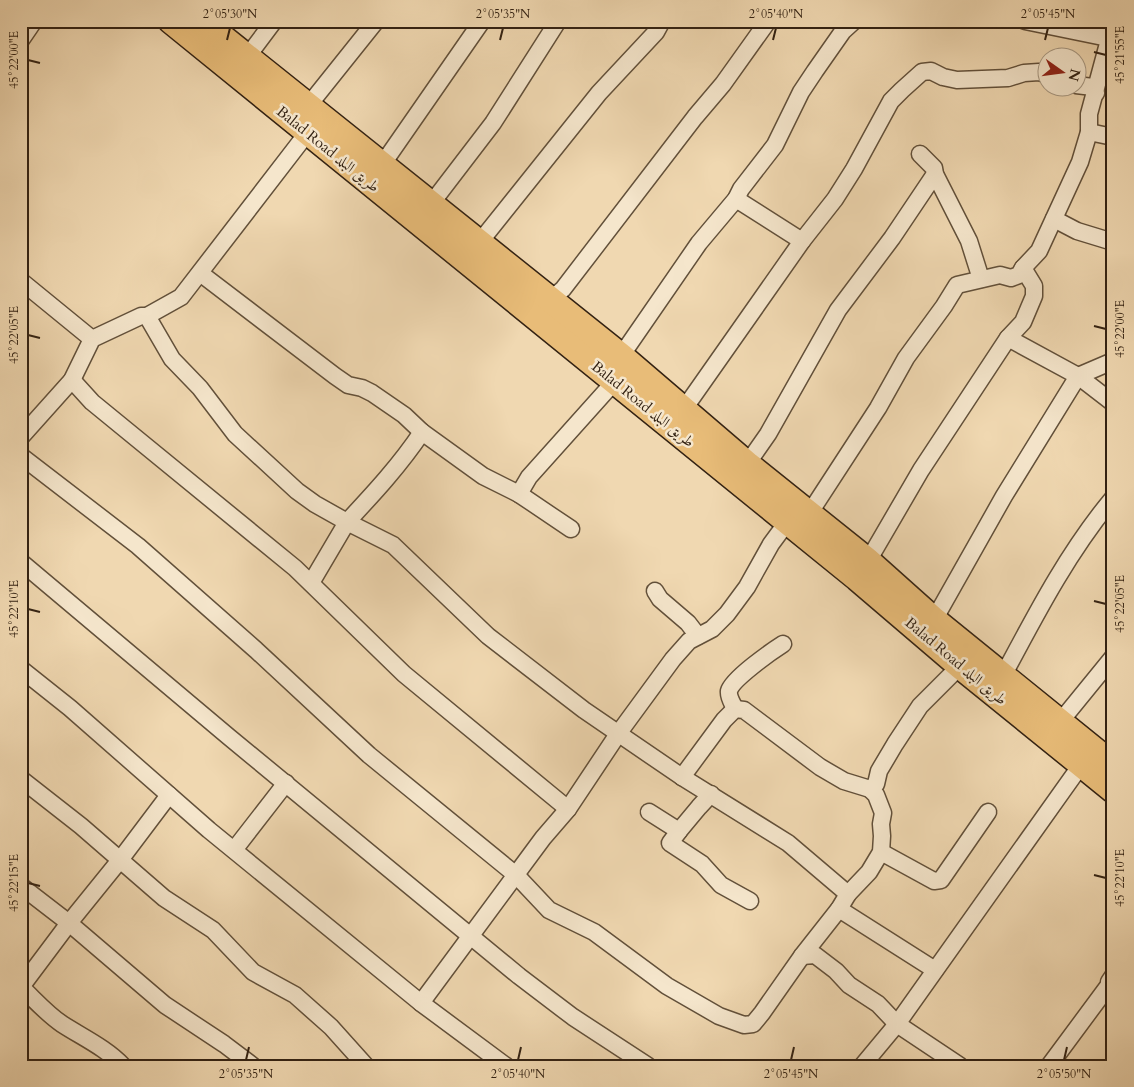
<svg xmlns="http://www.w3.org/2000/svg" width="1134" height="1087" viewBox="0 0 1134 1087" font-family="Cardo,Amiri,serif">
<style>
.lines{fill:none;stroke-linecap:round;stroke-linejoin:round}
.minor-casing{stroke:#62503a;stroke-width:19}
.highway-casing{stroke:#332213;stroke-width:28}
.minor{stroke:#f5e6cc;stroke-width:16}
.highway{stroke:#e8bc78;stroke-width:25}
.ticks{fill:none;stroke:#332213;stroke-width:2}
.labels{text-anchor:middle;stroke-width:5;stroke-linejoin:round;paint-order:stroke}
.street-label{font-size:15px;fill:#332213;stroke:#f5e6cc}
.neatline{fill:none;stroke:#332213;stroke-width:2}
.ticks-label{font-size:12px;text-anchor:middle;fill:#332213}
</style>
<rect width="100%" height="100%" fill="#f0d8b1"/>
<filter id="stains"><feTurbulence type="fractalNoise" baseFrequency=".004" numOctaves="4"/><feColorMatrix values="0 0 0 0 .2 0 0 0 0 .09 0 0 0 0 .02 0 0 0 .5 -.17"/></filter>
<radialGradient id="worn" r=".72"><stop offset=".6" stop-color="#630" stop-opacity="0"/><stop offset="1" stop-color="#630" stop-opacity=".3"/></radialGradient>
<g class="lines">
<defs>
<g id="minor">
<path d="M1025,21l83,17"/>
<path d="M21,40l13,-19"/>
<path d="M247,57l27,-36"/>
<path d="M1076,85l17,2 3,6"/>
<path d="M308,106l68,-85"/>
<path d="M1089,132l24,5"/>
<path d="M920,154l14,14 1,6 34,67 12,38"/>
<path d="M382,165l100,-144"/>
<path d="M736,199l66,42"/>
<path d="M431,204l62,-81 65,-102"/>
<path d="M1054,219l23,12 36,11"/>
<path d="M479,243l120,-150 57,-61 6,-11"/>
<path d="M200,273l135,103 13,9 14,3 10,5 32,22 18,17 61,44 36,18 52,35"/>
<path d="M21,281l71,58"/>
<path d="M550,300l13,-11 132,-172 28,-33 45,-63"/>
<path d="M147,316l25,43 28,29 35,46 62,57 18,13 32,18c27,-29 53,-57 75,-90"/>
<path d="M621,356l78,-113 37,-44 5,-10 34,-44 26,-53 14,-21 28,-40 11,-10"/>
<path d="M1113,361l-35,15 35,27"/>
<path d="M72,380l20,22 203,166 109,106 164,135"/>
<path d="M684,409l118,-168 33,-42 19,-30 37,-68 11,-11 20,-18 9,-1 12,6 14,3 51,-2 16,-5 15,-1 7,2"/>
<path d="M21,437l51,-57 20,-41 49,-23h6l34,-19 127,-165"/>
<path d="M21,456l117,90 118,104 113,105 147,120 33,35 45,22 73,54 52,30 25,9 9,-1 9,-11 40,-57 37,-47 9,-15 21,-22 12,-20 1,-16 -1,-12 2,-11 -7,-18 -6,-6 6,-5 3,-13 16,-27 25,-38 40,-40"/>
<path d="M747,464l21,-30 70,-124 54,-72 43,-64"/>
<path d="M519,494l10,-17 86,-96"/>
<path d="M809,514l69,-106 28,-50 38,-52 13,-21 43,-10 11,3 8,-3 4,-7 16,-17 41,-89 9,-30v-18l24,-89"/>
<path d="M868,561l53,-91 87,-132 15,-16 11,-26v-10l-11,-18"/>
<path d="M21,562l208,175 290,239 54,41 75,49"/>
<path d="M311,583l36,-61 46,23 95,91 96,74 98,67 106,66 60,51"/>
<path d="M655,591l5,8 28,24 10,13"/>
<path d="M934,620l70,-124 74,-120 -70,-38"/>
<path d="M21,669l49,39 139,122 212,173 122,-165 25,-29 50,-75 55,-75 16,-18 23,-12 15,-15 20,-27 24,-43 17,-23"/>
<path d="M1003,676c33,-62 65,-124 110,-178"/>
<path d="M735,709c-2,-5 -7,-12 -6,-18 3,-12 43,-40 54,-47"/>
<path d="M1060,722l53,-65"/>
<path d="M682,777l42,-57 11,-11 9,1 76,57 24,14 26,8"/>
<path d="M21,779l60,47 83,72 49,32 40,42 42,23 36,32 35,39"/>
<path d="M169,795l-49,65 -51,63 96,82 59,39 29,22"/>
<path d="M649,812l30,19 -9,12 32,21 19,21 29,16"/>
<path d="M679,831l20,-24 12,-13"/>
<path d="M234,850l52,-67"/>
<path d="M881,852l53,29 7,-1 47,-68"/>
<path d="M21,886l48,37 -48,64"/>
<path d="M839,909l96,61"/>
<path d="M802,956l13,-1 21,16 13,14 29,19 19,20 63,42"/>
<path d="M21,987c13,12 26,27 41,37 20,13 44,24 61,42"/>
<path d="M421,1003l85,63"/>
<path d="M862,1066l35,-42 184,-259"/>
<path d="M1049,1066l60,-81v-3l4,-6"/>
</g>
<g id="highway">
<path d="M171,21l686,557 103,88 153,124"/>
<path d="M202,21l419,335 126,108 121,97 66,59 179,145"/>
</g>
</defs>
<use href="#minor" class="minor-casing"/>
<use href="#highway" class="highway-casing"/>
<use href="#minor" class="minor"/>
<use href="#highway" class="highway"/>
</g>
<path class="ticks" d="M227,40l3,-12M500,40l3,-12M773,40l3,-12M1045,40l3,-12M1094,52l12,3M28,60l12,3M1094,326l12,3M28,335l12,3M1094,601l12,3M28,609l12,3M1094,875l12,3M28,883l12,3M246,1060l3,-13M518,1060l3,-13M791,1060l3,-13M1064,1060l3,-13"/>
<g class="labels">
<g class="street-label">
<text transform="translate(328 149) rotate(39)" y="5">Balad Road طريق البلد</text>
<text transform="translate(643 404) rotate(39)" y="5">Balad Road طريق البلد</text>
<text transform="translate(956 661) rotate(40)" y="5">Balad Road طريق البلد</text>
</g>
</g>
<rect width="1134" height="1087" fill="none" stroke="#f0d8b1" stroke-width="55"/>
<g transform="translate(1062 72) rotate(104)"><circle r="24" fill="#f5e6cc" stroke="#a79882"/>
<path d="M0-4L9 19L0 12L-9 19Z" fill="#8f2418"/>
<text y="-8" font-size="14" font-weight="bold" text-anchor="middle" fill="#332213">N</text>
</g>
<rect x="28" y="28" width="1078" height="1032" class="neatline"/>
<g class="ticks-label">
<text x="230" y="18">2°05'30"N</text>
<text x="503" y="18">2°05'35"N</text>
<text x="776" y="18">2°05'40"N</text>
<text x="1048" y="18">2°05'45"N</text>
<text transform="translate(1120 55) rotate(-90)" y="4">45°21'55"E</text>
<text transform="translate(14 60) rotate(-90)" y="4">45°22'00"E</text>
<text transform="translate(1120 329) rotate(-90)" y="4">45°22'00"E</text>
<text transform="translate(14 335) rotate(-90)" y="4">45°22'05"E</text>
<text transform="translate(1120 604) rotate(-90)" y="4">45°22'05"E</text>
<text transform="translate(14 609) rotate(-90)" y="4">45°22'10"E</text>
<text transform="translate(1120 878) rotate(-90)" y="4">45°22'10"E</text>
<text transform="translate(14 883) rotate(-90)" y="4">45°22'15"E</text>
<text x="246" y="1078">2°05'35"N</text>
<text x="518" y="1078">2°05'40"N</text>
<text x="791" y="1078">2°05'45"N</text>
<text x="1064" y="1078">2°05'50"N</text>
</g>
<rect width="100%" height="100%" filter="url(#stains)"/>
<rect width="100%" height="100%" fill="url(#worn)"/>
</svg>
